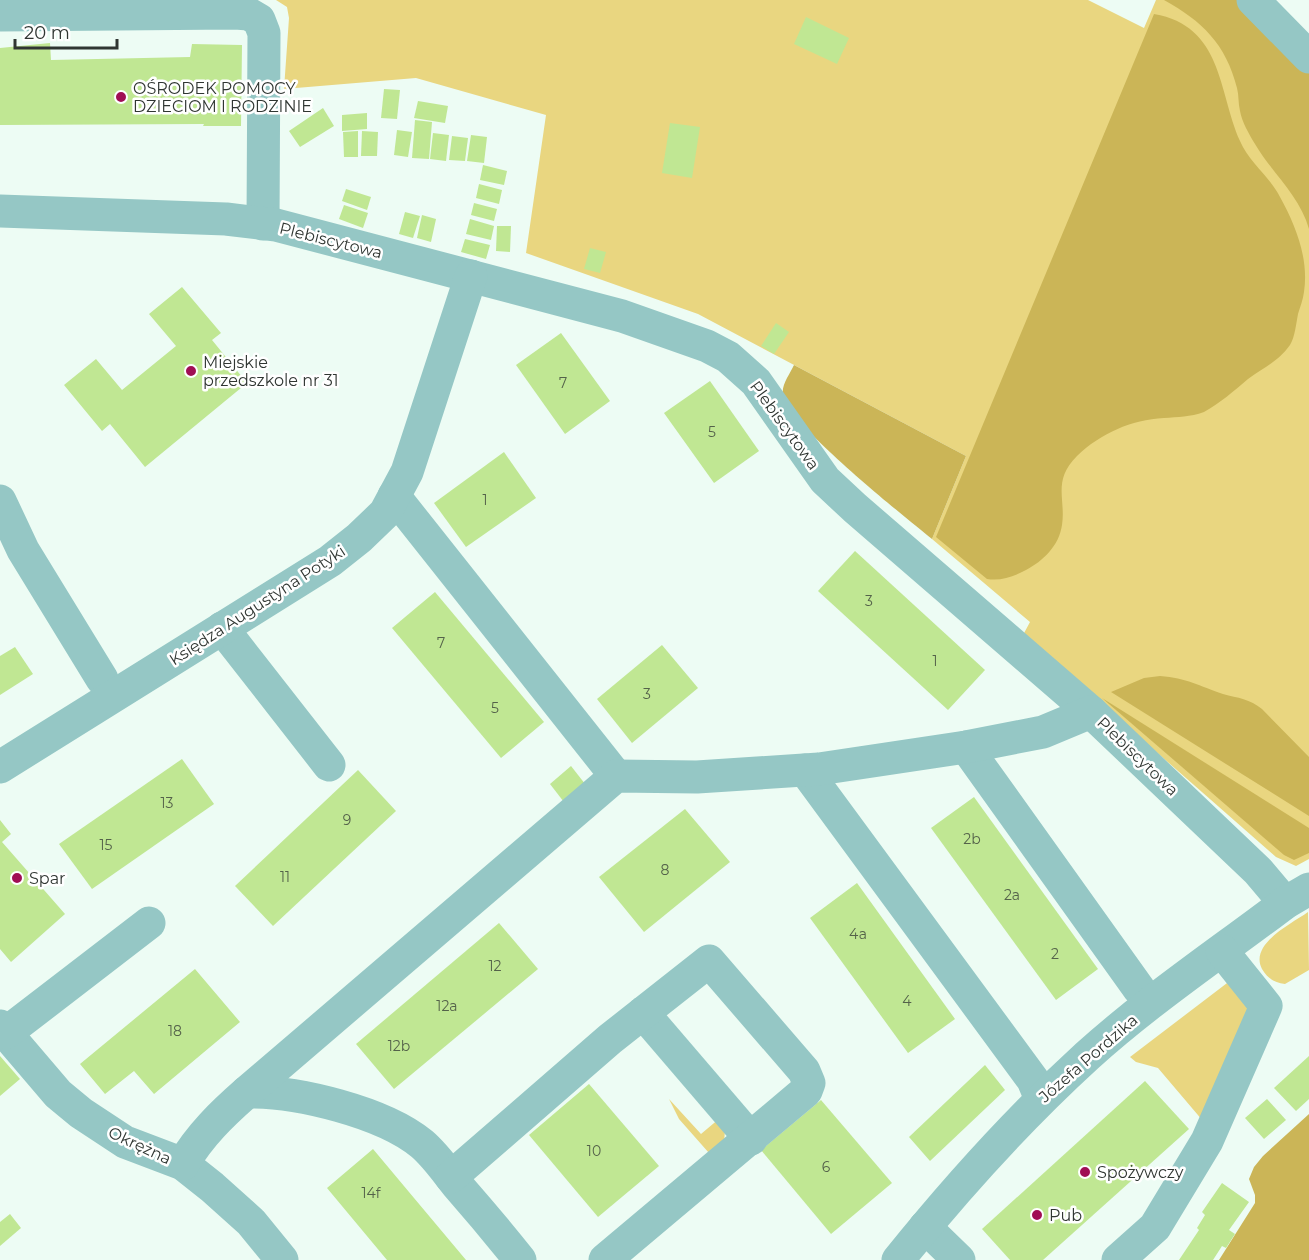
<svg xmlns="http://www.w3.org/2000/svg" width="1309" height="1260" viewBox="0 0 1309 1260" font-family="Montserrat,sans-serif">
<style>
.green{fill:#e9d680}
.forest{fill:#cbb557}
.building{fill:#c0e793}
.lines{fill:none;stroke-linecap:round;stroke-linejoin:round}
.minor{stroke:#95c7c5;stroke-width:33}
.poi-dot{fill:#a00e54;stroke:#fff;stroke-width:2}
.labels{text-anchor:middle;stroke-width:5;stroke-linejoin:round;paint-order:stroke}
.number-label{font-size:14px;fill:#54624a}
.poi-label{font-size:16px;fill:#303632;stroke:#fff;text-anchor:start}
.street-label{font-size:16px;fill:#303632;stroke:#fff}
</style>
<rect width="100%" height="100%" fill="#edfcf4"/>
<g class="green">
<path d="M276,0h812l56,28 12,-28h83l70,69v790l-13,7 -20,-9 -253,-222 7,-13 -98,-83 34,-83 -268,-142 -172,-61 20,-138 -130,-37 -132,11 5,-71 -2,-11z"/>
<path d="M1308,912l1,58 -24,14c-11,-2 -17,-5 -23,-15 -13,-25 29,-45 46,-57z"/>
<path d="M1235,977l18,27 -50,117 -45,-53 -22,-6 -6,-5z"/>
<path d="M669,1099l32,35 19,-16 5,12 -1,13 -15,10 -30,-34z"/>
</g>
<g class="forest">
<path d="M1164,0h75l70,69v160c-9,-33 -37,-56 -54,-85 -6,-10 -13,-22 -15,-33 -2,-8 -1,-16 -3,-23 -11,-44 -35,-67 -73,-88z"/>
<path d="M1154,14c69,12 64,77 86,127 9,21 30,36 40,56 16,29 29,62 24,95 -1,8 -4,15 -6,22 -2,10 -3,23 -8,31 -12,17 -26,22 -42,34 -14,12 -28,24 -44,33 -14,5 -26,5 -40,6 -33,2 -63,15 -87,38 -25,25 -11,43 -15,69 -3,21 -19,36 -36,45 -13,7 -25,11 -39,9l-51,-42z"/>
<path d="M794,365l172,91 -34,83c-28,-23 -144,-115 -149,-144 -2,-10 7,-21 11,-30z"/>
<path d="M1160,676c27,2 39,10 63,18 15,4 27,5 39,15l47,48v59l-198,-124 33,-14z"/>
<path d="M1102,698l207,130v25l-15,7 -10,-5z"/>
<path d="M1309,1114v146h-90l36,-57v-8l-6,-16 5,-12 9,-11z"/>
</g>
<g class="building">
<path d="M806,17l43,21 -12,26 -43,-20z"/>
<path d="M50,43l1,17 139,-3 2,-13 50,1 -1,81h-38l1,-2 -204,1v-77z"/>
<path d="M384,89l16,1 -3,29 -16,-1z"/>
<path d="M418,101l30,5 -3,17 -31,-5z"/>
<path d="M323,108l11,18 -34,21 -11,-16z"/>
<path d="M367,113v16l-25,2v-16z"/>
<path d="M415,120l17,2 -3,37 -17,-1z"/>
<path d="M670,123l30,4 -8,51 -30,-5z"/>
<path d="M397,130l15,2 -4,25 -14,-2z"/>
<path d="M358,131v26h-14l-1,-25z"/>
<path d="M362,131l16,1 -1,24h-16z"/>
<path d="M433,133l16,2 -3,26 -16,-2z"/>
<path d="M471,135l16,2 -3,26 -17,-2z"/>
<path d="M452,136l16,2 -3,23 -16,-1z"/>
<path d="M483,165l24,6 -3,14 -24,-5z"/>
<path d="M479,184l23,6 -3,14 -23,-6z"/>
<path d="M346,189l25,8 -4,13 -25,-9z"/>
<path d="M474,203l23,6 -3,12 -23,-6z"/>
<path d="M344,205l24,8 -5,15 -24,-9z"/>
<path d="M405,212l15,4 -7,22 -14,-4z"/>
<path d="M422,215l14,4 -5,23 -14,-4z"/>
<path d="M470,219l24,7 -3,14 -25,-6z"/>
<path d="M497,226h14l-1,26 -14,-1z"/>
<path d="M465,239l25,6 -4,14 -25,-7z"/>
<path d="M590,248l16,4 -6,21 -16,-4z"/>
<path d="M182,287l39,46 -9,7 35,43 -102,84 -35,-43 -8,7 -38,-46 32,-26 26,31 54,-44 -27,-32z"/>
<path d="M776,323l13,9 -15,22 -13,-8z"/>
<path d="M561,333l49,68 -45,33 -49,-69z"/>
<path d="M710,381l49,70 -45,32 -50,-70z"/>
<path d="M504,452l32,46 -70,49 -32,-44z"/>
<path d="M855,551l130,119 -37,40 -130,-119z"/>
<path d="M435,592l109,130 -43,36 -109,-130z"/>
<path d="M662,645l36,43 -66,55 -35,-44z"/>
<path d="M15,647l18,27 -33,21v-39z"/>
<path d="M182,759l32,45 -122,85 -33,-45z"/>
<path d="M571,766l18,23 -22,17 -17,-22z"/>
<path d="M358,770l38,41 -123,115 -38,-40z"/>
<path d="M974,797l124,172 -42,31 -125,-172z"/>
<path d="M685,809l45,53 -86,70 -45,-55z"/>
<path d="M0,820l11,14 -9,8 63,72 -54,48 -11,-13z"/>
<path d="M857,883l98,136 -47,34 -98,-135z"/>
<path d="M499,923l39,46 -144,120 -38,-45z"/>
<path d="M195,969l45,53 -86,72 -20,-23 -29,23 -25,-30z"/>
<path d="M0,1056l20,23 -20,17z"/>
<path d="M1309,1056v43l-13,12 -22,-23z"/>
<path d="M985,1065l20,25 -75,71 -21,-24z"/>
<path d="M1145,1081l44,48 -146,131h-33l-28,-31z"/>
<path d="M589,1084l70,82 -61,51 -69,-82z"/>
<path d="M1267,1099l19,21 -22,19 -19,-21z"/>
<path d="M821,1100l71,83 -61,51 -70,-84z"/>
<path d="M373,1149l41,49 52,62h-79l-60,-72z"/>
<path d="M1222,1183l27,19 -20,28 6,4 -9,14 -4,-2 -9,14h-34l20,-30 -2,-2 8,-13 -3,-3z"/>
<path d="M10,1214l11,14 -21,18v-24z"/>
</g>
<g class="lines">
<g class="minor">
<path d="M1253,0l56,57"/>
<path d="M0,15l235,-2 14,1 10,6 5,13 -1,191"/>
<path d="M0,211l226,8 50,6 346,91 85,30 21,11 28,25 69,98 30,28 236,204 167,159 27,32"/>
<path d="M394,496l222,280"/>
<path d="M0,501l23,49 79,129"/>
<path d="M222,628l107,137"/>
<path d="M966,747l173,242"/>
<path d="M0,767l330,-206 29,-23 26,-25 22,-41 64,-196"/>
<path d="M805,770l228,310 8,19"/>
<path d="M643,1013l108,126"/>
<path d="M0,1026l58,68 23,19 44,29 58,22 29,23 39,35 31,38"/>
<path d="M6,1033l143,-110"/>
<path d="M247,1092c50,-1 136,20 175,52 14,12 24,27 36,42 21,24 42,49 62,74"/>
<path d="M183,1164c17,-29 39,-50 64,-72l369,-316 81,1 122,-8 147,-22 77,-15 48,-20"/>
<path d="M451,1177l159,-138 99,-78 95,110 5,12 -3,8 -201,169"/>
<path d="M925,1227l34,33"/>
<path d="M898,1260c58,-72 120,-141 189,-204 62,-56 132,-103 198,-153l24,-14"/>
<path d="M1118,1260l37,-33 52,-86 59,-135 -44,-55"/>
</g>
</g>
<g class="poi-dot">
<circle cx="121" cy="97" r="6"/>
<circle cx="191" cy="371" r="6"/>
<circle cx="17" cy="878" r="6"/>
<circle cx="1085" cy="1172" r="6"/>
<circle cx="1037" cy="1215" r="6"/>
</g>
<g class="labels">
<g class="number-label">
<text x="563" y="388">7</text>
<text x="712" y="437">5</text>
<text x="485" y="505">1</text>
<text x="869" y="606">3</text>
<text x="441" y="648">7</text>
<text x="935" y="666">1</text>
<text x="647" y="699">3</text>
<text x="495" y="713">5</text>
<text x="167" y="808">13</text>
<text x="347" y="825">9</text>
<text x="972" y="844">2b</text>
<text x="106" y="850">15</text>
<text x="665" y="875">8</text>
<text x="285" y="882">11</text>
<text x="1012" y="900">2a</text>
<text x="858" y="939">4a</text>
<text x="1055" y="959">2</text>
<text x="495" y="971">12</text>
<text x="907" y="1006">4</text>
<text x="447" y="1011">12a</text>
<text x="175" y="1036">18</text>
<text x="399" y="1051">12b</text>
<text x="594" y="1156">10</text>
<text x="826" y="1172">6</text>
<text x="371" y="1198">14f</text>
</g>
<g class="poi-label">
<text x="133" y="94">OŚRODEK POMOCY<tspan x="133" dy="18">DZIECIOM I RODZINIE</tspan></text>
<text x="203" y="368">Miejskie<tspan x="203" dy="18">przedszkole nr 31</tspan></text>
<text x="29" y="884">Spar</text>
<text x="1097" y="1178">Spożywczy</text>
<text x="1049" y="1221">Pub</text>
</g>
<g class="street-label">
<text transform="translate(331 240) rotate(14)" y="6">Plebiscytowa</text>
<text transform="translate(785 425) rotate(54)" y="6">Plebiscytowa</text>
<text transform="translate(257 605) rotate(-33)" y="6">Księdza Augustyna Potyki</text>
<text transform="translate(1138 756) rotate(44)" y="6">Plebiscytowa</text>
<text transform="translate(1088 1058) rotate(-41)" y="6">Józefa Pordzika</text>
<text transform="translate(140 1145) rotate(25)" y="6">Okrężna</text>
</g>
</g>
<path d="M15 39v9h102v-9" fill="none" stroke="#303632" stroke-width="3"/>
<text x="24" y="39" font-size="18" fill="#303632" stroke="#ffffff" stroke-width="4.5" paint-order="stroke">20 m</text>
</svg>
